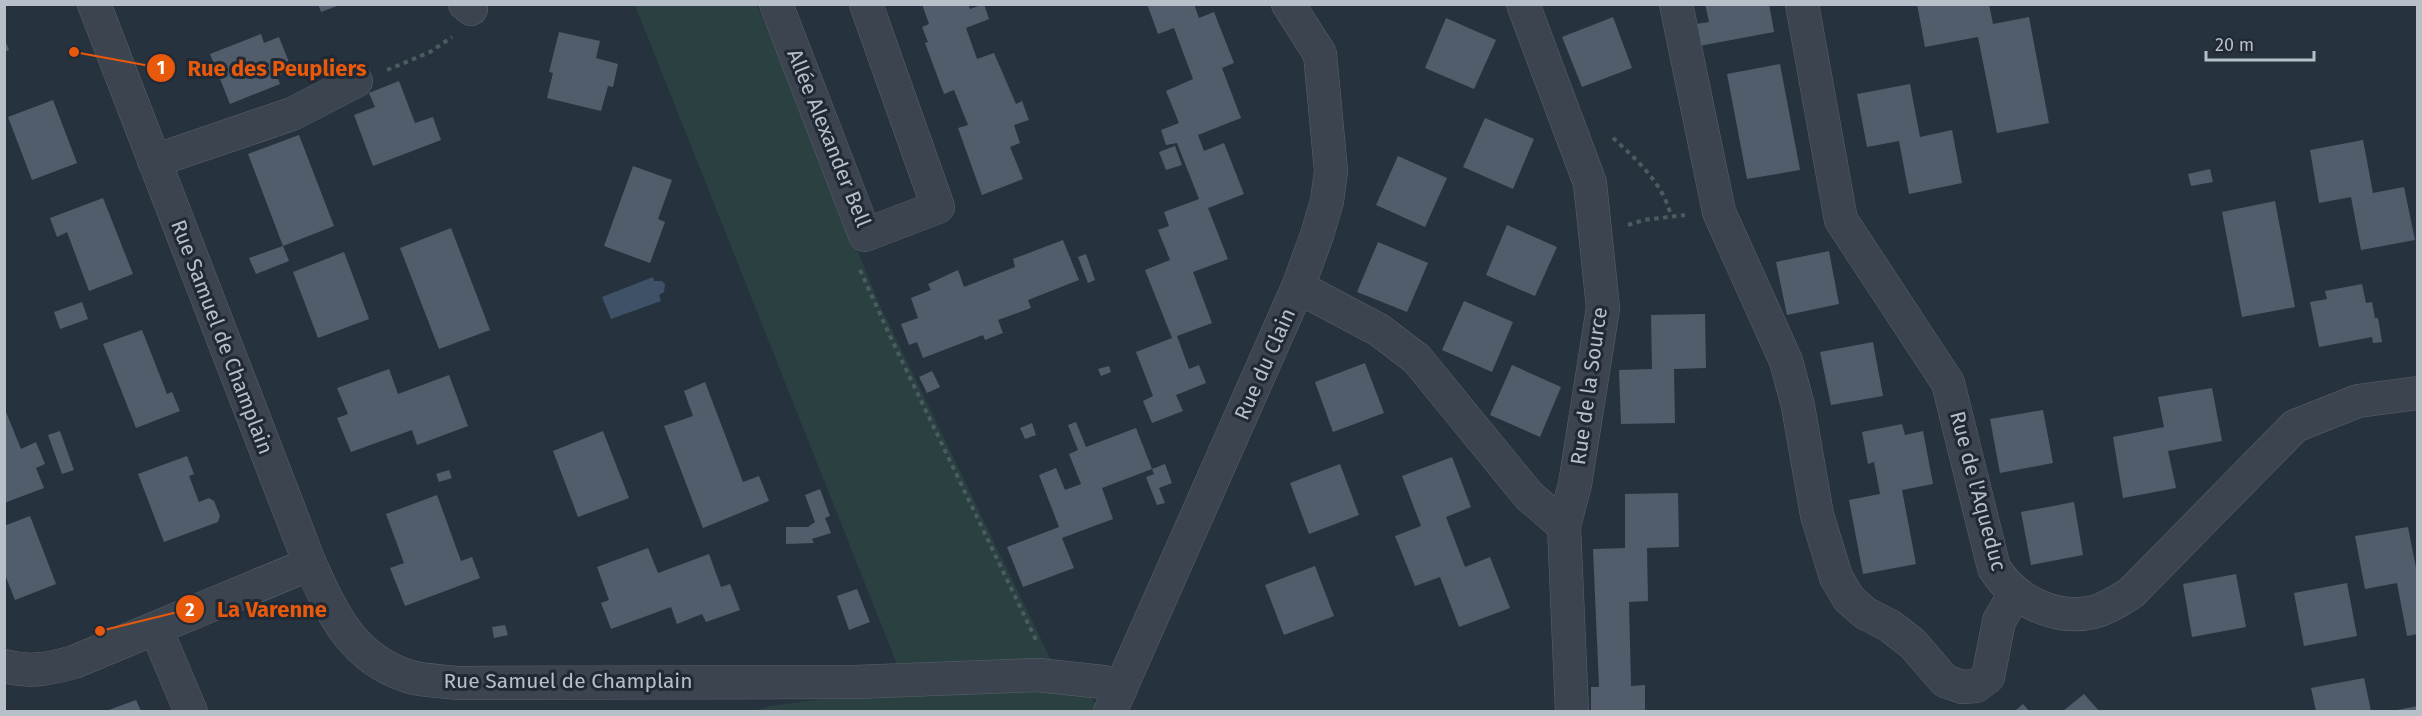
<svg xmlns="http://www.w3.org/2000/svg" width="2422" height="716" viewBox="0 0 2422 716" font-family="'Fira Sans',sans-serif">
<style>
.green{fill:#2a4041}
.water{fill:#3e5166}
.building{fill:#525d6c}
.lines{fill:none;stroke-linecap:round;stroke-linejoin:round}
.minor-casing{stroke:#59626c;stroke-width:34}
.path{stroke:#495d5f;stroke-width:4;stroke-dasharray:4.5 4.5;stroke-linecap:butt}
.minor{stroke:#3b444f;stroke-width:33}
.labels{text-anchor:middle;stroke-width:6;stroke-linejoin:round;paint-order:stroke}
.street-label{font-size:21px;fill:#b7bfc9;stroke:#202934}
.leader{fill:none;stroke:#e8590c;stroke-width:2}
.callout-dot{fill:#e8590c;stroke:#202934;stroke-width:2}
.mark-label{font-size:18px;text-anchor:middle;font-weight:bold;fill:#fff}
.callout-label{font-size:22px;text-anchor:middle;font-weight:bold;fill:#e8590c;stroke:#202934;stroke-width:6;stroke-linejoin:round;paint-order:stroke}
</style>
<rect width="100%" height="100%" fill="#27323f"/>
<g class="green">
<path d="M635,5h122l122,298 174,361 -154,5z"/>
<path d="M1060,690l29,5 8,11 -2,6h-345l20,-6 61,-8z"/>
</g>
<path class="water" d="M653,277l1,4h8l3,3 -1,8 -5,3 2,6 -50,18 -9,-22z"/>
<g class="building">
<path d="M318,4h22v1l-19,7z"/>
<path d="M922,4h46l2,5 14,-5 5,15 -23,9 11,31 17,-6 22,51 6,-3 7,19 -15,5 6,18 -10,4 13,32 -41,16 -24,-67 10,-3 -14,-35 -10,4 -19,-51 3,-1 -6,-15 7,-3z"/>
<path d="M1147,4h47l5,14 15,-6 20,51 -12,5 19,50 -43,17 6,16 20,-8 20,51 -36,14 20,51 -35,13 19,51 -35,13 12,33 10,-4 7,18 -30,12 7,16 -31,12 -9,-22 10,-5 -17,-44 36,-14 -27,-68 25,-10 -12,-30 11,-4 -5,-14 35,-13 -22,-56 -11,2 -5,-15 18,-7 -13,-32 27,-12 -19,-51 -16,6z"/>
<path d="M1705,4h64l5,28 -75,14 -3,-22 13,-2z"/>
<path d="M1917,4h72l4,20 36,-7 20,106 -52,10 -19,-96 -53,10z"/>
<path d="M1613,17l19,51 -50,19 -20,-50z"/>
<path d="M1446,18l50,22 -22,49 -49,-21z"/>
<path d="M559,32l41,9 -4,17 22,6 -5,23 -5,-1 -7,25 -54,-13 6,-25 -4,-1z"/>
<path d="M261,34l3,9 15,-6 13,33 -15,6 3,8 -50,20 -20,-50z"/>
<path d="M4,38l5,12 -5,2z"/>
<path d="M1780,64l20,106 -53,9 -20,-105z"/>
<path d="M399,81l16,42 18,-6 8,23 -68,26 -19,-51 21,-8 -6,-14z"/>
<path d="M1910,84l10,53 32,-7 10,53 -53,11 -10,-53 -32,6 -10,-53z"/>
<path d="M53,100l24,63 -45,17 -24,-63z"/>
<path d="M1485,118l49,21 -21,50 -50,-22z"/>
<path d="M299,135l35,91 -51,20 -35,-92z"/>
<path d="M2363,140l10,53 31,-6 11,53 -54,10 -10,-53 -32,6 -9,-53z"/>
<path d="M1175,146l7,19 -16,5 -7,-18z"/>
<path d="M1398,156l49,22 -22,49 -49,-22z"/>
<path d="M633,166l39,14 -14,39 7,3 -15,41 -46,-17z"/>
<path d="M2210,169l3,13 -22,4 -3,-12z"/>
<path d="M103,198l30,76 -44,17 -22,-59 -10,5 -7,-19z"/>
<path d="M2275,201l20,106 -53,10 -20,-105z"/>
<path d="M1507,225l50,22 -22,49 -49,-21z"/>
<path d="M451,228l39,102 -51,19 -39,-101z"/>
<path d="M1063,240l16,40 -51,20 3,8 -33,12 5,13 -18,7 -2,-5 -60,23 -6,-16 -8,3 -8,-21 17,-6 -7,-20 20,-8 -3,-6 30,-14 6,17 51,-20 -2,-8z"/>
<path d="M1378,242l50,21 -21,49 -50,-20z"/>
<path d="M283,246l6,15 -33,13 -7,-16z"/>
<path d="M1829,251l10,53 -52,11 -11,-53z"/>
<path d="M344,252l25,67 -51,19 -25,-66z"/>
<path d="M1086,254l9,26 -7,3 -10,-26z"/>
<path d="M2362,284l4,19 6,-1 3,16h3l4,24 -9,1 -1,-6 -53,10 -9,-45 17,-3 -2,-8z"/>
<path d="M1464,301l49,21 -21,50 -50,-22z"/>
<path d="M82,302l6,17 -28,10 -6,-17z"/>
<path d="M1705,314l1,54 -32,1 1,54 -54,1 -2,-54 33,-1 -1,-54z"/>
<path d="M142,330l25,64 5,-2 8,19 -44,17 -33,-84z"/>
<path d="M1873,342l10,54 -52,9 -11,-53z"/>
<path d="M1365,363l19,50 -51,19 -18,-50z"/>
<path d="M1512,365l49,22 -21,50 -50,-22z"/>
<path d="M1109,366l2,6 -10,4 -3,-7z"/>
<path d="M389,369l9,25 51,-19 19,51 -51,19 -5,-15 -61,22 -14,-34 11,-4 -11,-26z"/>
<path d="M932,371l8,16 -13,6 -8,-16z"/>
<path d="M705,382l38,100 16,-6 10,25 -66,27 -39,-102 29,-10 -9,-25z"/>
<path d="M2212,388l10,53 -54,10 8,37 -53,10 -10,-61 51,-10 -6,-30z"/>
<path d="M4,407l17,42 15,-7 9,22 -9,4 8,20 -40,15z"/>
<path d="M2043,410l10,53 -53,10 -10,-54z"/>
<path d="M1076,422l10,25 50,-19 16,41 -50,19 11,31 -51,19 12,30 -51,19 -16,-40 52,-20 -20,-52 17,-7 9,22 16,-6 -12,-30 9,-4 -10,-25z"/>
<path d="M1032,423l4,12 -11,4 -5,-11z"/>
<path d="M1902,424l3,11 18,-4 10,53 -31,6 14,74 -53,10 -14,-74 31,-6 -6,-32 -6,2 -6,-32z"/>
<path d="M60,431l14,39 -12,4 -14,-39z"/>
<path d="M603,431l26,67 -51,19 -25,-66z"/>
<path d="M187,456l7,18 -5,2 10,26 10,-4 5,3 6,15 -2,6 -54,20 -26,-68z"/>
<path d="M1452,457l19,50 -25,10 19,50 25,-10 20,51 -51,19 -19,-50 -25,9 -20,-50 26,-10 -19,-50z"/>
<path d="M1165,464l7,19 -13,5 6,15 -8,2 -11,-28 8,-3 -2,-5z"/>
<path d="M1340,464l19,51 -50,19 -19,-51z"/>
<path d="M449,470l3,8 -13,4 -3,-8z"/>
<path d="M820,489l10,27 -5,2 6,15 -19,6 2,4 -28,1v-17h22l7,-5 -10,-27z"/>
<path d="M1678,493l1,54 -32,1 1,53 -19,1 2,84 14,-1v26h-54v-24h8l-6,-138 32,-1v-54z"/>
<path d="M437,495l24,66 11,-4 8,21 -75,28 -15,-38 14,-5 -18,-49z"/>
<path d="M2074,502l9,53 -52,10 -10,-53z"/>
<path d="M30,516l26,68 -41,16 -11,-28v-46z"/>
<path d="M2408,527l10,51v56l-11,2 -10,-53 -32,6 -10,-53z"/>
<path d="M648,548l10,25 51,-19 12,33 9,-3 10,26 -34,12 -4,-8 -25,10 -6,-17 -60,22 -10,-26 8,-3 -12,-33z"/>
<path d="M1315,566l19,50 -50,19 -19,-50z"/>
<path d="M2236,574l10,53 -54,10 -9,-53z"/>
<path d="M2347,583l10,53 -53,10 -10,-53z"/>
<path d="M857,589l13,33 -21,8 -12,-34z"/>
<path d="M505,625l3,10 -14,3 -2,-11z"/>
<path d="M2364,678l7,33h-55l-5,-23z"/>
<path d="M2084,694l15,17h-36z"/>
<path d="M136,700l5,11h-35z"/>
<path d="M2023,704l6,7h-14z"/>
<path d="M2418,706v5h-21v-1z"/>
</g>
<g class="lines">
<defs>
<g id="minor">
<path d="M94,4l216,560c23,50 41,93 97,112 16,5 34,5 51,7l397,-1 183,-7 65,7 18,6"/>
<path d="M465,4l6,5"/>
<path d="M776,4l89,231 73,-28 -72,-203"/>
<path d="M1523,4l67,179 13,125 -28,176 -11,42"/>
<path d="M1676,4l43,208 67,149 12,45 19,109 19,62 13,22 16,14 25,13 23,18 32,37 17,6 14,-1 12,-9 11,-56 16,-28"/>
<path d="M1802,4l39,216 107,163 46,185c21,33 61,53 100,44 14,-4 26,-12 37,-19l164,-167 63,-25 60,-8"/>
<path d="M154,161l138,-47 64,-33"/>
<path d="M1298,287l81,43 38,29 112,137 35,30 8,186"/>
<path d="M156,629l35,83"/>
<path d="M4,666c26,7 45,3 70,-4l236,-98"/>
<path d="M1110,712l188,-425 19,-52 10,-34 4,-30 -11,-117 -32,-50"/>
</g>
</defs>
<use href="#minor" class="minor-casing"/>
<g class="path">
<path d="M387,70l43,-18 22,-15"/>
<path d="M1613,138c24,22 50,45 58,78"/>
<path d="M1628,225l16,-5 41,-5"/>
<path d="M860,270l30,66 146,304"/>
</g>
<use href="#minor" class="minor"/>
</g>
<g class="labels">
<g class="street-label">
<text transform="translate(829 138) rotate(68)" y="7">Allée Alexander Bell</text>
<text transform="translate(222 337) rotate(69)" y="7">Rue Samuel de Champlain</text>
<text transform="translate(1265 364) rotate(-66)" y="7">Rue du Clain</text>
<text transform="translate(1589 386) rotate(-82)" y="7">Rue de la Source</text>
<text transform="translate(1978 491) rotate(75)" y="7">Rue de l'Aqueduc</text>
<text x="568" y="688">Rue Samuel de Champlain</text>
</g>
</g>
<path class="leader" d="M74 52L161 68M100 631L190 609"/>
<g class="callout-dot">
<circle cx="74" cy="52" r="6"/>
<circle cx="100" cy="631" r="6"/>
<circle cx="161" cy="68" r="15"/>
<circle cx="190" cy="609" r="15"/>
</g>
<g class="mark-label">
<text x="161" y="74">1</text>
<text x="190" y="616">2</text>
</g>
<g class="callout-label">
<text x="277" y="76">Rue des Peupliers</text>
<text x="272" y="617">La Varenne</text>
</g>
<rect width="2422" height="716" fill="none" stroke="#b7bfc9" stroke-width="12"/>
<path d="M2206 51v9h108v-9" fill="none" stroke="#b7bfc9" stroke-width="3"/>
<text x="2215" y="51" font-size="18" fill="#b7bfc9" stroke="#202934" stroke-width="4.5" paint-order="stroke">20 m</text>
</svg>
